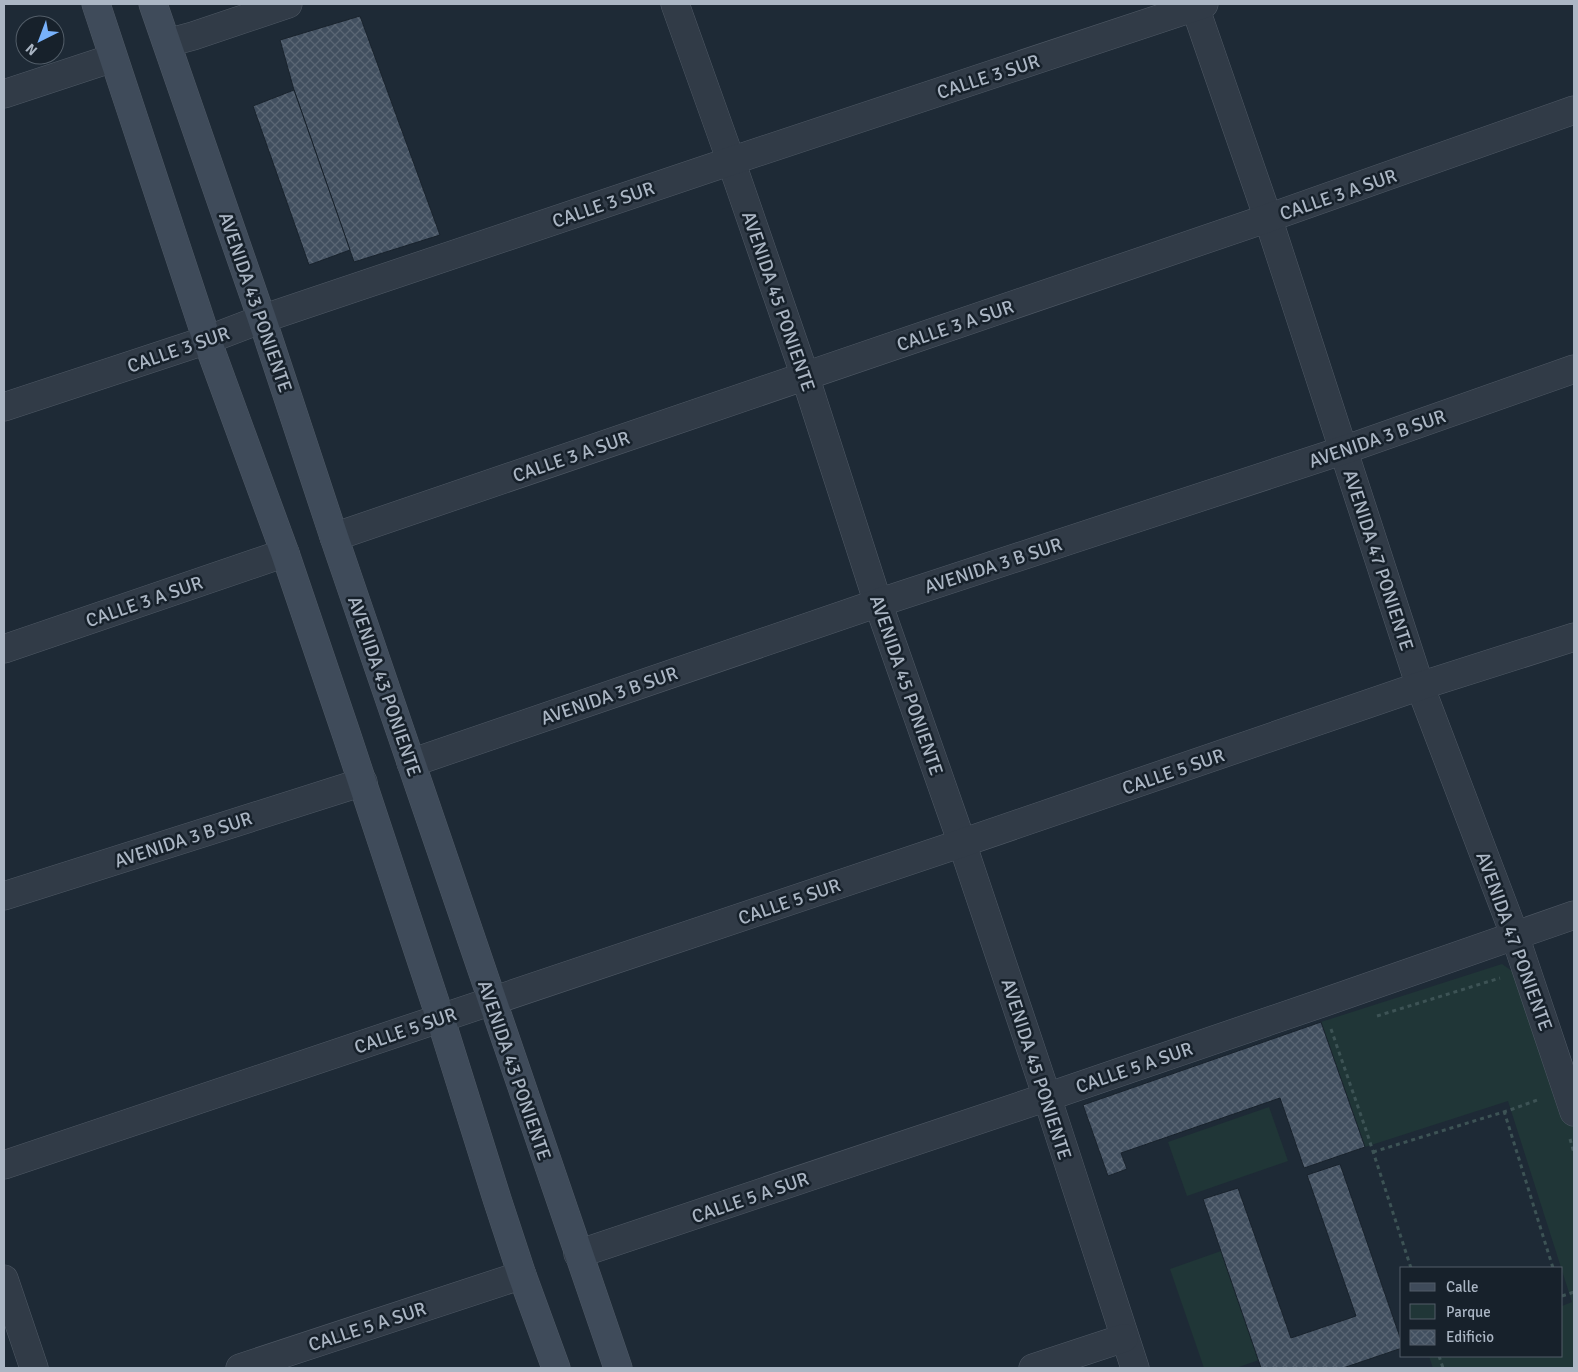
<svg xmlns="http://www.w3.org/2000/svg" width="1578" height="1372" viewBox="0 0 1578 1372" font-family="Signika,sans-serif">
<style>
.green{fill:#203637}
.building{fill:url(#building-cross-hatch);stroke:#19232d}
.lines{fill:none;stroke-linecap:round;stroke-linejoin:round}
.street-casing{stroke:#4f5965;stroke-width:29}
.secondary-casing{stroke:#4f5965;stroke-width:29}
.path{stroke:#3d5355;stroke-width:3;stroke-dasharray:4 4;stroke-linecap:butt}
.street{stroke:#313b47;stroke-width:28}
.secondary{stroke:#3f4b5a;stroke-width:28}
.labels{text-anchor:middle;stroke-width:5;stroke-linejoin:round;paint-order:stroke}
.street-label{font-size:19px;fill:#abb6c4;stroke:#17212b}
</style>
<defs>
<pattern id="building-cross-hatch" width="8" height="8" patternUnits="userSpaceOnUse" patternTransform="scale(1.25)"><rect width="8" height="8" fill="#414f5f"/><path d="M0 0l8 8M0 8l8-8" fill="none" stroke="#5a6674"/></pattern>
</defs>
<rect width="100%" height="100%" fill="#1e2a36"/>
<g class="green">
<path d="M1502,964l20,14 52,152v238h-141l-4,-12h133v-50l10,-4 -64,-201 -143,46 -44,-125z"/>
<path d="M1269,1107l19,54 -101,35 -19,-54z"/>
<path d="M1221,1251l38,109 -23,8h-32l-34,-99z"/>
</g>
<g class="building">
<path d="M360,16l80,219 -86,27 -60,-172 -14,-50z"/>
<path d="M294,90l56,160 -41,15 -56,-159z"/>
<path d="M1321,1022l44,125 -61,21 -24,-70 -159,55 6,16 -19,7 -25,-71z"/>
<path d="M1340,1164l62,179v5l-59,20h-82l-58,-169 35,-11 53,150 65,-22 -49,-141z"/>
</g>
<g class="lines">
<defs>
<g id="street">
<path d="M675,4l56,157 74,215 73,227 84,240 85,254 88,271"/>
<path d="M1194,4l74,214 152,468 95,250 59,176"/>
<path d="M167,43l26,-7 95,-32"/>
<path d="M4,94l109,-36"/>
<path d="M4,407l203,-67 55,-21 469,-158 473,-157"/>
<path d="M334,537l934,-319 306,-108"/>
<path d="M4,649l281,-96"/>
<path d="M411,763l467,-160 466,-153 230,-81"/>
<path d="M4,896l359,-114"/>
<path d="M4,1165l958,-322 458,-157 154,-49"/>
<path d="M578,1254l469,-157 275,-94 252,-88"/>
<path d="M4,1279l30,89"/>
<path d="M240,1368l282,-93"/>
<path d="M1033,1368l91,-30"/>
</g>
<g id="secondary">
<path d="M96,4l111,336 78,213 62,183 93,281 57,182 25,76 34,93"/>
<path d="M153,4l109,315 72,218 284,831"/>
</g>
</defs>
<use href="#street" class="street-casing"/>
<use href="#secondary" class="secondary-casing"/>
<g class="path">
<path d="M1377,1016l123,-38"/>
<path d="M1331,1029l35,101 45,138"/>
<path d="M1504,1111l49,157"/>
<path d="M1570,1139l4,14"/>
<path d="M1373,1152l137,-42 30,-11"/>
<path d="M1562,1296l12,-4"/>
<path d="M1439,1356l4,12"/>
</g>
<use href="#street" class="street"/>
<use href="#secondary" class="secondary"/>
</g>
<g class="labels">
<g class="street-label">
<text transform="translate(988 76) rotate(-18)" y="7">CALLE 3 SUR</text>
<text transform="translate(1338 194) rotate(-19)" y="7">CALLE 3 A SUR</text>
<text transform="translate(603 204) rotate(-19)" y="7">CALLE 3 SUR</text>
<text transform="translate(779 301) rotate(71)" y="7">AVENIDA 45 PONIENTE</text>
<text transform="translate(256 302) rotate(71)" y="7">AVENIDA 43 PONIENTE</text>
<text transform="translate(955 325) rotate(-19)" y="7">CALLE 3 A SUR</text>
<text transform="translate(178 349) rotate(-19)" y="7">CALLE 3 SUR</text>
<text transform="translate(1377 438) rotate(-19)" y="7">AVENIDA 3 B SUR</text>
<text transform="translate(571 456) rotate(-19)" y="7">CALLE 3 A SUR</text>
<text transform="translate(1379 560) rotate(72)" y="7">AVENIDA 47 PONIENTE</text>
<text transform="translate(993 565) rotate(-18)" y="7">AVENIDA 3 B SUR</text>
<text transform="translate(144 601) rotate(-19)" y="7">CALLE 3 A SUR</text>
<text transform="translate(907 685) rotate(71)" y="7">AVENIDA 45 PONIENTE</text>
<text transform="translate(385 686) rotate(71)" y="7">AVENIDA 43 PONIENTE</text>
<text transform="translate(609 695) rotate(-19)" y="7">AVENIDA 3 B SUR</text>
<text transform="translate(1173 771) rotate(-19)" y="7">CALLE 5 SUR</text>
<text transform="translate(183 839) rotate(-18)" y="7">AVENIDA 3 B SUR</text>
<text transform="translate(789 901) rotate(-19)" y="7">CALLE 5 SUR</text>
<text transform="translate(1515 941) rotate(70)" y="7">AVENIDA 47 PONIENTE</text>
<text transform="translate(405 1030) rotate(-19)" y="7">CALLE 5 SUR</text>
<text transform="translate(1134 1067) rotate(-19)" y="7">CALLE 5 A SUR</text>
<text transform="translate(1037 1069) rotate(72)" y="7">AVENIDA 45 PONIENTE</text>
<text transform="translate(515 1070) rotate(71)" y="7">AVENIDA 43 PONIENTE</text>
<text transform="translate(750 1197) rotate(-19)" y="7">CALLE 5 A SUR</text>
<text transform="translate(367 1326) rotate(-18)" y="7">CALLE 5 A SUR</text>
</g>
</g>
<rect width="1578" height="1372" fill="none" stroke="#abb6c4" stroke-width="10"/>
<rect x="1400" y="1267" width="162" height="90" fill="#17212b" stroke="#525d68"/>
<rect x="1410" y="1283" width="25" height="8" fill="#3f4b5a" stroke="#525d68"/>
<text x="1446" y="1292" font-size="15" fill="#abb6c4">Calle</text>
<rect x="1410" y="1304" width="25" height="15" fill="#203637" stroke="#525d68"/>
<text x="1446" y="1317" font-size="15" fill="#abb6c4">Parque</text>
<rect x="1410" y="1330" width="25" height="15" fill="url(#building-cross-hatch)" stroke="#525d68"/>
<text x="1446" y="1342" font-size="15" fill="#abb6c4">Edificio</text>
<g transform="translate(40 40) rotate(222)"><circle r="24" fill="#17212b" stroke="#525d68"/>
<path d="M0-4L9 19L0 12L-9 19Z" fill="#78b2fc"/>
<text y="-8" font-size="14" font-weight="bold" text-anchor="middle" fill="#abb6c4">N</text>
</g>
</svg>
